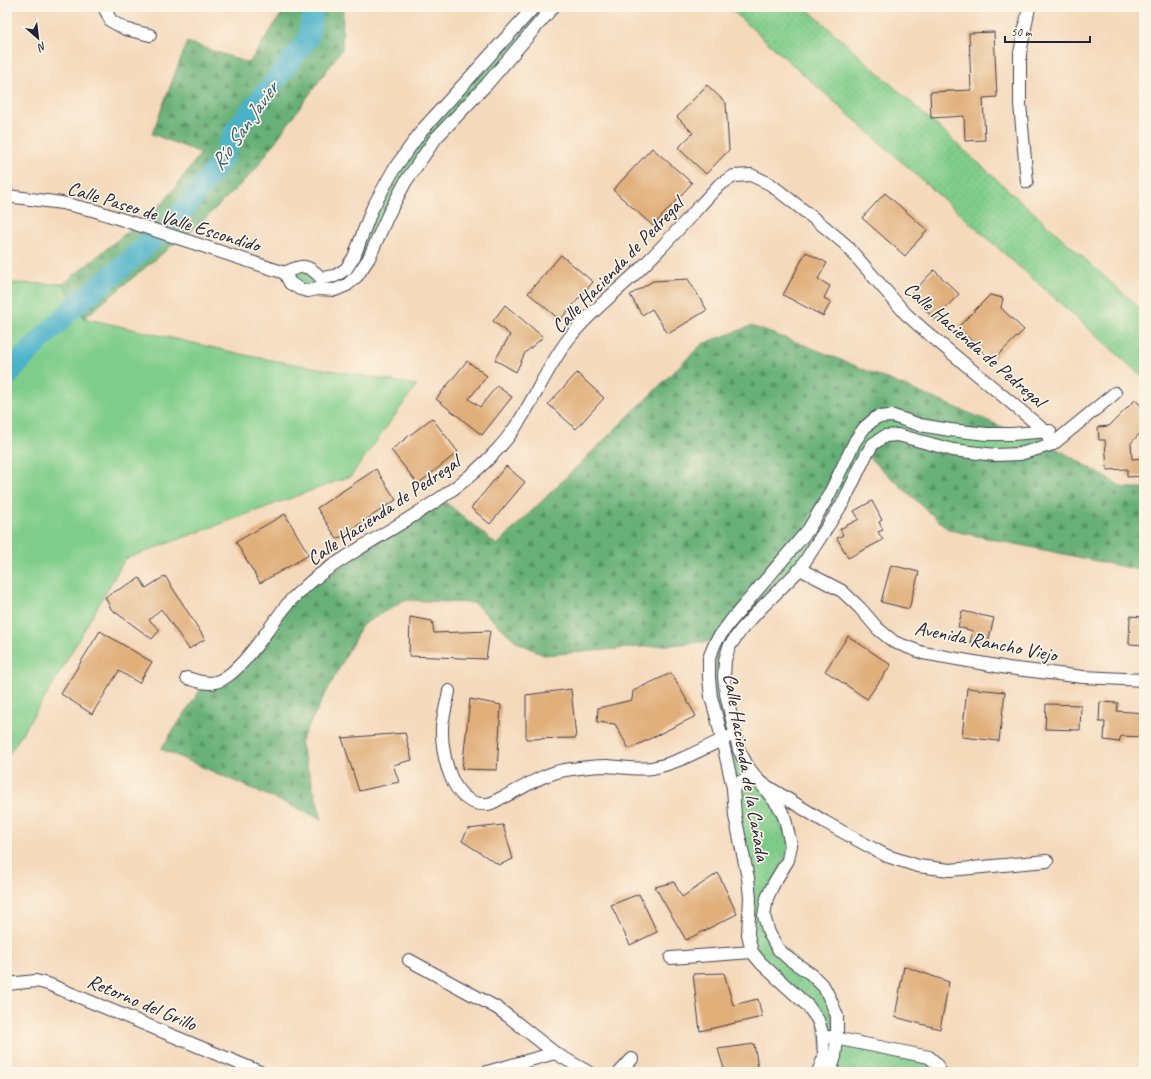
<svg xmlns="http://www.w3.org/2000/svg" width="1151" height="1079" viewBox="0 0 1151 1079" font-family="Caveat,sans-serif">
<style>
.grass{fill:#80cd8b;stroke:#517863}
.forest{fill:url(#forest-firs);stroke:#456959}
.park{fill:url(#park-dots);stroke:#517863}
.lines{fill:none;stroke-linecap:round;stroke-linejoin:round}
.river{stroke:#4ab2c9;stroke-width:21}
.building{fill:#e0af7a}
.minor-casing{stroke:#423d4e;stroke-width:14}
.minor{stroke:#fff;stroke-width:12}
.labels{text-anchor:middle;stroke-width:3.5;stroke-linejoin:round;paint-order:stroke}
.street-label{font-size:20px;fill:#22223b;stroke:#fcf5e5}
.water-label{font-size:21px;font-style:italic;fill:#325c74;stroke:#fcf5e5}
</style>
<defs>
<pattern id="forest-firs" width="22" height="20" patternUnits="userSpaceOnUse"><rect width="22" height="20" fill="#68b077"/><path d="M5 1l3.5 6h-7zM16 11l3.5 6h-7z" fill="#558f63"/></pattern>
<pattern id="park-dots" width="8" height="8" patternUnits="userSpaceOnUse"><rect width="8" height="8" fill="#80cd8b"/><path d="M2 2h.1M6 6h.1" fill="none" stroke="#6eb079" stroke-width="1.8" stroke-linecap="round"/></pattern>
</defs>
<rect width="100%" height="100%" fill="#fcf5e5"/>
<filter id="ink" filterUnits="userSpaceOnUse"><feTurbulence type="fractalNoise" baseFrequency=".025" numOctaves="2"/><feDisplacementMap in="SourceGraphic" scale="8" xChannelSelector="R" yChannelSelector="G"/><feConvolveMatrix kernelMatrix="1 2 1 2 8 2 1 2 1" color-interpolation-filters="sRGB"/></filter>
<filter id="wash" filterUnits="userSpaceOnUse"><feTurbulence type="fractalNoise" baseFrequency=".012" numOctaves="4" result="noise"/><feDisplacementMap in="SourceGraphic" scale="16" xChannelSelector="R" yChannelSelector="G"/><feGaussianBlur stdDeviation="0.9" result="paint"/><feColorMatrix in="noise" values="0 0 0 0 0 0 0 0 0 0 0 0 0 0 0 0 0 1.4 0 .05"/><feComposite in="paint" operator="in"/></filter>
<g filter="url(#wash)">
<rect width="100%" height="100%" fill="#f4d9bb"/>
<path class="grass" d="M7,283l56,1 21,34 170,39 163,28 -66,91 -226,83 -79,137 -39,61z"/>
<g class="forest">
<path d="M286,7h57l-1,42 -88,122 -63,61 -10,6 -97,80 -21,-34 101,-82 37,-49 -49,-19 35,-92 62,21z"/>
<path d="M751,326l56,20 254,105 63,37h20v83l-195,-41 -83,-75 -38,42 -112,144 -172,14 -27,-13 -43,-39 -70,-3 -42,25 -62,117 22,77 -161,-70 44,-66 23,-7 60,-73 153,-105 56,47 205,-201z"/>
</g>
<g class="park">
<path d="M534,7h19l-117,131 -67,120 -34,32 -45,-7 6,-16 26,11 24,-9 48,-100z"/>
<path d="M728,7h77l339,305v66z"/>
<path d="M877,417l43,8 141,13 -66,17 -97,-20 -25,9 -50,91 -63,74 -35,51 9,74 34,58 23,53 -24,53 2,35 55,54 13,50 92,20 11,15h-122l6,-15 -6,-37 -66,-68 -2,-54 -39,-201 5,-56 67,-82 72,-118z"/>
</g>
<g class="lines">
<g class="river">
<path d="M174,219l10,-9 38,-50 14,-31 72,-90 6,-32"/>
<path d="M7,377l16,-19 56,-56 49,-40 28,-26"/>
</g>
</g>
<g id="blocks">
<g class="building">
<path d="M994,32l3,65 -14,1 2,42 -20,1 -1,-25 -33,2 -1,-26 41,-2 -2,-57z"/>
<path d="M707,85l19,18 3,47 -23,24 -28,-26 15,-15 -16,-16z"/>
<path d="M652,148l40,35 -39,43 -40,-36z"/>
<path d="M885,193l42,37 -22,26 -43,-38z"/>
<path d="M806,252l21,11 -9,16 12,7 -6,12 7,4 -8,14 -40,-21z"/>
<path d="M561,255l32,27 -33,38 -32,-27z"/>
<path d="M934,270l25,24 -24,25 -25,-24z"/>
<path d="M688,279l19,31 -39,24 -16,-25 -10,6 -12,-20 23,-14z"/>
<path d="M990,295l13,3 -2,10 23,22 -32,31 -34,-34z"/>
<path d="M505,305l38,32 -18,16 -9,19 -21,-12 15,-25 -17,-14z"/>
<path d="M467,361l20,15 -18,23 11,8 17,-21 15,11 -30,38 -46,-36z"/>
<path d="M577,373l27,25 -28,31 -28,-25z"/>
<path d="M1135,400l9,8v21l-13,14 1,16 12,-1v18l-17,1v-8l-20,1 -2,-30h-6l-1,-13 11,-1z"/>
<path d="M432,418l26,34 -40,32 -27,-34z"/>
<path d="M506,466l19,16 -35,42 -19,-16z"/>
<path d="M376,469l20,31 -59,39 -20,-31z"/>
<path d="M872,501l10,19 -3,2 4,8 -5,2 5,8 -35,18 -11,-20 6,-3 -3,-6 19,-10 -5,-8z"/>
<path d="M285,514l24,41 -49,28 -24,-41z"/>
<path d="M891,565l28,7 -10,37 -28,-7z"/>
<path d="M165,576l40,63 -16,10 -28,-40 -12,11 11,10 -8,9 -41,-30 -6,-12 35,-19 6,10z"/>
<path d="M962,611l32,7 -7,28 -17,-4 3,-11 -15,-4z"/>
<path d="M1130,616l14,1v28l-15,-1z"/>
<path d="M410,617l22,4 2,12 56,-2 -4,28 -77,-3z"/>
<path d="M100,631l52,31 -13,21 -20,-12 -27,43 -31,-20z"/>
<path d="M848,636l43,29 -24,34 -42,-28z"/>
<path d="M671,673l25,43 -67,33 -14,-25 -18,-2 1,-14 34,-8 1,-9z"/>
<path d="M967,688l38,4 -6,49 -37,-4z"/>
<path d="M571,689l5,49 -50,1v-44z"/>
<path d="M470,699l31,6 -4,65 -35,-1z"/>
<path d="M1100,702l18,1 -1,8 27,2v24l-23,-1 -2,6 -15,-2 1,-18h-6z"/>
<path d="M1046,704l35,1 -1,25 -35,-1z"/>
<path d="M405,733l7,27 -19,5 6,17 -40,9 -17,-53z"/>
<path d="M503,825l10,34 -14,6 -37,-24 6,-12z"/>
<path d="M718,873l19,41 -51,26 -31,-53 19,-5 8,15z"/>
<path d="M639,894l18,38 -27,13 -19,-40z"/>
<path d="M904,966l45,16 -9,47 -45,-12z"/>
<path d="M724,973l9,32 25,-6 4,18 -62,14 -7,-57z"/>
<path d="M754,1044l5,28h-34l-7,-23z"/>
</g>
</g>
</g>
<g filter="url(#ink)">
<use href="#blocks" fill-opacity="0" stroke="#423d4e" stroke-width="1"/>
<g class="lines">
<defs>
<g id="minor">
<path d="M104,7l7,14 14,8 25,6"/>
<path d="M1027,182l-7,-78v-51l9,-46"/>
<path d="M7,196l55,7 34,8 189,62"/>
<path d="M285,273l5,10 10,6 8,2 10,-2 17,1 12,-5 10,-9 12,-18 19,-43 18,-34 30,-43 51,-54 66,-77"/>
<path d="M285,273c17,-9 23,-9 36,5l14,-2 11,-7 8,-12 18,-48 22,-40 29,-40 111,-122"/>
<path d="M800,569l42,22 18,17 18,21 16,13 29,11 85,15 75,9 61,3"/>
<path d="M187,678c9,2 19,7 29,4 24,-7 54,-56 70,-76 5,-7 12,-13 19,-19 15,-15 34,-25 52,-37 48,-30 101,-57 140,-100 32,-34 45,-77 73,-113 20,-25 44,-43 67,-65 29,-28 55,-58 82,-87l15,-9 17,-1 19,9 56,44 19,16 61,70 18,16 121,101 8,13"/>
<path d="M449,691c-2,12 -6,24 -7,36 -1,26 9,80 45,77 5,0 10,-4 14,-6 22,-9 40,-24 64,-28 14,-2 28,-4 42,-4 15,1 30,4 45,2 27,-5 52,-20 76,-31"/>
<path d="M733,788c10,-10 13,-10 27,-6l65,40 36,20 26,14 31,10 32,4 97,-9"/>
<path d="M671,958l81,-6"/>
<path d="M409,960l88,48 11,8 47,37 33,19"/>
<path d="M7,984l29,-3 12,3 212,88"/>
<path d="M830,1037l99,20 8,7 3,8"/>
<path d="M487,1072l68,-19"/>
<path d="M620,1072l12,-13"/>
<path d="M818,1072l6,-15 -1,-21 -5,-16 -10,-14 -33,-30 -14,-13 -9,-11 -4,-18 2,-36 -2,-20 -13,-62 -2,-28 -15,-66 -7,-25 -2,-19v-20l7,-17 14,-19 78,-92 20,-33 27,-56 10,-14 12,-10 16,-1 27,9 30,5 37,4h25l38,-3"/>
<path d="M830,1072l5,-15 2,-19v-22l-6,-15 -7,-14 -13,-13 -22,-15 -11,-10 -9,-16 -5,-17 3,-18 7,-15 14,-23 3,-15 -6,-26 -5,-11 -32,-41 -9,-17 -13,-56 -2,-17 1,-17 4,-13 12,-17 19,-21 40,-40 44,-68 22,-46 7,-11 12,-8 13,-1 55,15 42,5 25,-1 33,-10 62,-51"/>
</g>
</defs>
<use href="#minor" class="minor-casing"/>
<use href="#minor" class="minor"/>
</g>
</g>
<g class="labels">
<g class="street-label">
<text transform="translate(164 216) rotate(17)" y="7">Calle Paseo de Valle Escondido</text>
<text transform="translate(617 265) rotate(-46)" y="7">Calle Hacienda de Pedregal</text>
<text transform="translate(975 344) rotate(41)" y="7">Calle Hacienda de Pedregal</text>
<text transform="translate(383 510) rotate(-34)" y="7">Calle Hacienda de Pedregal</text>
<text transform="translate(986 641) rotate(11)" y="7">Avenida Rancho Viejo</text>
<text transform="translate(747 767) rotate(80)" y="7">Calle Hacienda de la Cañada</text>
<text transform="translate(142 1002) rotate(23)" y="7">Retorno del Grillo</text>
</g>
<g class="water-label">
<text transform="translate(244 126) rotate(-55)" y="7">Río San Javier</text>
</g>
</g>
<rect width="1151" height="1079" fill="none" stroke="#fcf5e5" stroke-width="24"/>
<g transform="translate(38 38) rotate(152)" stroke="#fcf5e5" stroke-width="3" paint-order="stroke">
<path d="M0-3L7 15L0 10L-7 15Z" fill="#22223b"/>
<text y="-6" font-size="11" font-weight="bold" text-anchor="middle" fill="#22223b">N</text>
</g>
<path d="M1005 36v6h85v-6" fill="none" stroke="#22223b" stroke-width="2"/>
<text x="1011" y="36" font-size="12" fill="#22223b" stroke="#fcf5e5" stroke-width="3" paint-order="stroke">50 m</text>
</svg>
